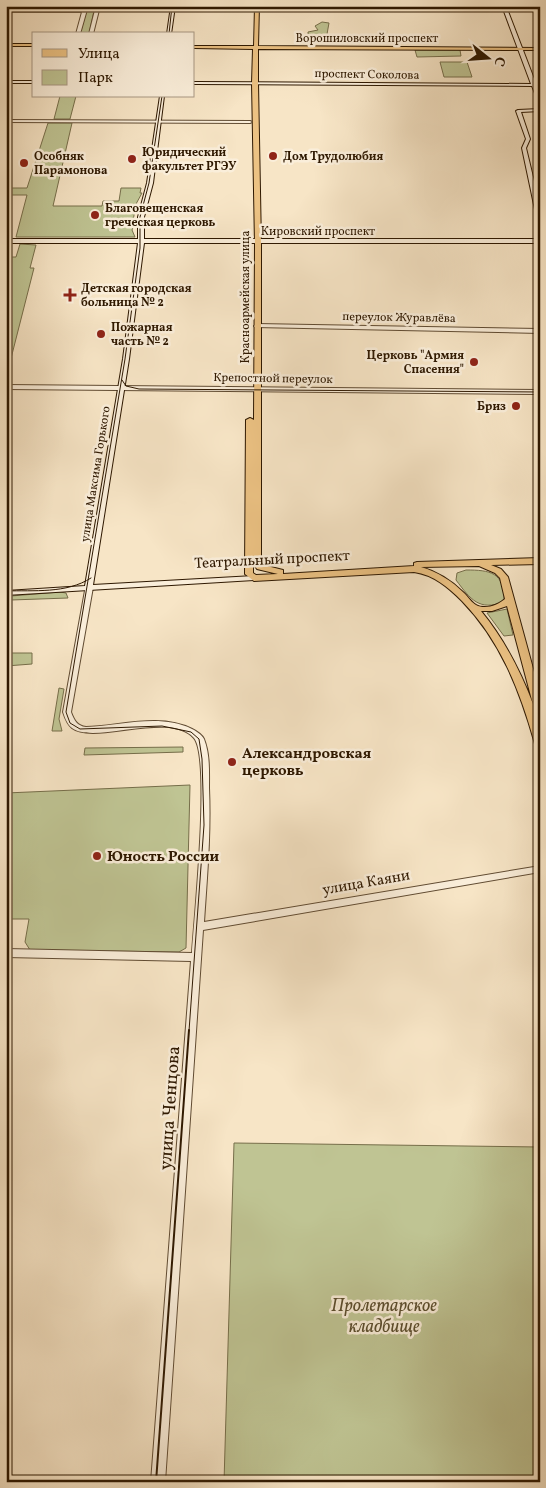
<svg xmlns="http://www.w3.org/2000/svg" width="546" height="1488" viewBox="0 0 546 1488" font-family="Vollkorn,serif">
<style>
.green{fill:#bfc493;stroke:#766e4a}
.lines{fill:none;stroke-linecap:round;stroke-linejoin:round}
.tertiary-casing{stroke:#604b32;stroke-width:2}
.secondary-casing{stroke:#2e1800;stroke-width:2}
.primary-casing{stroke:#2e1800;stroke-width:2}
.tertiary{fill:#faeeda;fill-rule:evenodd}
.secondary{fill:#faeeda;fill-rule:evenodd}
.primary{fill:#ecc283;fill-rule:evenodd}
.tram-far1{stroke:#2e1800;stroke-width:1}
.tram{stroke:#2e1800;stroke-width:2}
.poi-dot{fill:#8f2418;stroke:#faeeda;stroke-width:2}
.labels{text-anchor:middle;stroke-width:5;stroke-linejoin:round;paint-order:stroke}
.far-street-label{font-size:12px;fill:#2e1800;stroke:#faeeda}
.far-poi-label{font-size:12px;font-weight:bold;fill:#2e1800;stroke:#faeeda;text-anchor:start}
.street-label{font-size:15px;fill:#2e1800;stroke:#faeeda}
.poi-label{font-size:15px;font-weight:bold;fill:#2e1800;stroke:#faeeda;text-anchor:start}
.near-street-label{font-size:18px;fill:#2e1800;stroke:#faeeda}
.near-park-label{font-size:18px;font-style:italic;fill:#5a4c2c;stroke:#faeeda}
</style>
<rect width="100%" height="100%" fill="#f7e5c6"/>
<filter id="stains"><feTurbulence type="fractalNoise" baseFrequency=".004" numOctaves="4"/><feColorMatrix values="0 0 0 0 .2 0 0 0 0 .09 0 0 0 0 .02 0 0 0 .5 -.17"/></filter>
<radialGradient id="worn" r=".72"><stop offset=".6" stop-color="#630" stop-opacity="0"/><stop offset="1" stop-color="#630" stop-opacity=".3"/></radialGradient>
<g class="green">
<path d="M88,6h7l-6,28h-9z"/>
<path d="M322,22l7,1 -2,11 3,2 -22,1v-5l10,-2 -3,-4z"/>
<path d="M415,50h45l1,6 -44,1z"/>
<path d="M440,62h27l5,15h-28z"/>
<path d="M60,96h16l-6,23h-16z"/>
<path d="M48,123h24l-19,83h49l1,-5h16l2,-13h20l-1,5h2l-6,11 -3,17 2,1 -3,8 3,7h-119l11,-42h-21v-7h21z"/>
<path d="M20,244l16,1 -6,23h4l-28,110v-103l5,-18h5z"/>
<path d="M466,570c24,0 39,2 38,32 -25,9 -33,-2 -48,-22l1,-7z"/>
<path d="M60,592l6,1 2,5 -57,2v-4z"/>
<path d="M507,609l6,26 -9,1 -17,-23z"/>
<path d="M6,653h26v11l-26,2z"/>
<path d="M59,688l5,1 -5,30 3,12h-10z"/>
<path d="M183,747v5l-99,3 1,-7z"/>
<path d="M190,785l-4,163 -7,4 -149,-2 -5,-8 4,-23h-23v-126z"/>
<path d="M234,1143l306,4v335h-316z"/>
</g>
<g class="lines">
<defs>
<g id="tertiary">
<path d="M84,6h4l-8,28h-4l6,-22h-76v-2h77z"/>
<path d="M96,6h4l-7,28h-4z"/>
<path d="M6,120l244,1 2,1 -2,1 -244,-1z"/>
<path d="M257,324l283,5v4l-285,-6 -1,-1z"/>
<path d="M6,385l534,5v4l-534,-5z"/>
<path d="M86,585h6l1,2 -22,125c3,8 6,14 15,15 34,-1 74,-14 106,2 4,2 10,6 12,10 6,15 5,33 5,49 2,45 -2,89 -5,134l336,-56v6l-337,58 -38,552h-14l40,-521 -185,-4v-8l186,4c2,-33 19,-195 2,-215 -24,-28 -100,7 -122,-10 -5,-4 -7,-10 -9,-16z"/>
</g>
<g id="secondary">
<path d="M171,6h4l-4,28h-4z"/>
<path d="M502,6h4l30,78h4v2h-3l3,8v8l-2,-1 -6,-15 -338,-2v-2l337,2z"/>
<rect x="6" y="81" width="28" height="2"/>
<path d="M160,96h4l-11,87 -9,34v22h396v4h-396l-15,116 -36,226 161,-9 4,2 -4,2 -248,15v-4l79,-5 38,-227 15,-116h-132v-4h132v-22l9,-34z"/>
<path d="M540,109v2l-19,1 9,27 -4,9 14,58v15l-3,-2 -15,-71 4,-9 -10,-28 2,-1z"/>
</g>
<g id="primary">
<path d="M255,6h4l-1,40 282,2v2l-282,-1v34l3,162v317l2,3 20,5v4l131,-8v-3l3,-1 123,-4v6l-49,1 10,4 7,8 32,117v22l-4,-1 4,11v21l-5,-3c-15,-53 -34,-103 -73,-143 -14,-14 -28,-26 -48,-29l-160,9 -9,-7 1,-154 4,-2 4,2 1,-175 -3,-162 1,-34 -59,-1v-2h60zM253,563l4,6 21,5 -22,1 -3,-2zM479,566l16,7 5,5 5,21c-7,6 -20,11 -29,6 -4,-2 -8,-8 -12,-12 -12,-12 -26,-21 -43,-26zM507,606l26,98c-13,-34 -29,-65 -52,-93h11z"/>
<rect x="6" y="44" width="28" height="2"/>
</g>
</defs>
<use href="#tertiary" class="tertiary-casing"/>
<use href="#secondary" class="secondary-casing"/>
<use href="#primary" class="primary-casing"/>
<use href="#tertiary" class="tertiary"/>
<use href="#secondary" class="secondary"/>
<use href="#primary" class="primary"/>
<g class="tram-far1">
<path d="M169,34l3,-28"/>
<path d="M162,96l-13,87 -9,34v31l-15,111 -59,353 4,11 10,6 82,-3 29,6 8,7 3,20 2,66 -15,206"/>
<path d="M122,380l4,6 13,3 401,3"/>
<path d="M6,591c28,-1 60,3 85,-13"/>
</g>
<path class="tram" d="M156,1482l33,-452"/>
</g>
<g class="poi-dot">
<circle cx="273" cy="156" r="5"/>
<circle cx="132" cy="159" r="5"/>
<circle cx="24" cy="163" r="5"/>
<circle cx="95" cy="215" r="5"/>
<path d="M67.5 287.5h5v5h5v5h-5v5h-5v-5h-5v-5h5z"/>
<circle cx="101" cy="334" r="5"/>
<circle cx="474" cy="362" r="5"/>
<circle cx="516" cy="406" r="5"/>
<circle cx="232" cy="762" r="5"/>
<circle cx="97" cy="856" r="5"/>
</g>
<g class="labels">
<g class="far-street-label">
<text x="367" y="42">Ворошиловский проспект</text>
<text transform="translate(367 74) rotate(1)" y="4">проспект Соколова</text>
<text x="318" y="235">Кировский проспект</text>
<text transform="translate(245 297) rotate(-90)" y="4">Красноармейская улица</text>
<text transform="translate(399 317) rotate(1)" y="4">переулок Журавлёва</text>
<text transform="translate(273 378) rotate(1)" y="4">Крепостной переулок</text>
<text transform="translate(95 474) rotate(-81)" y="4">улица Максима Горького</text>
</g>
<g class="far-poi-label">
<text x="142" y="156">Юридический<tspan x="142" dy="14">факультет РГЭУ</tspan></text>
<text x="34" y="160">Особняк<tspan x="34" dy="14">Парамонова</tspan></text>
<text x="283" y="160">Дом Трудолюбия</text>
<text x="105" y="212">Благовещенская<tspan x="105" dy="14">греческая церковь</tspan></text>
<text x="81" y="292">Детская городская<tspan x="81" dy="14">больница № 2</tspan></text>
<text x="111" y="331">Пожарная<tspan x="111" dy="14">часть № 2</tspan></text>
<text x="464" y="359" text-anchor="end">Церковь "Армия<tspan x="464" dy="14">Спасения"</tspan></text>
<text x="506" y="410" text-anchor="end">Бриз</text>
</g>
<g class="street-label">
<text transform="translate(272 559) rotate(-3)" y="5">Театральный проспект</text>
<text transform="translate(366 882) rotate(-10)" y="5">улица Каяни</text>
</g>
<g class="poi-label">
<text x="242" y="758">Александровская<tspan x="242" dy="17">церковь</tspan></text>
<text x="107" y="861">Юность России</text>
</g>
<g class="near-street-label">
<text transform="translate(169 1108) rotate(-86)" y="6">улица Ченцова</text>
</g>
<g class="near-park-label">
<text x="384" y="1311">Пролетарское<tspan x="384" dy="21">кладбище</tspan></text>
</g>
</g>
<rect width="546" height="1488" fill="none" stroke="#f7e5c6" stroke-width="25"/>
<rect x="8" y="8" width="531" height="1473" fill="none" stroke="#2e1800" stroke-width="2.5"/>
<rect x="12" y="12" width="521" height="1463" fill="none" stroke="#2e1800"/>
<rect x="32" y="32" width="162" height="65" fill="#faeeda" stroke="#a89883"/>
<rect x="42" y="49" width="25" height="8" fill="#ecc283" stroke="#a89883"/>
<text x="78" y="58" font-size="15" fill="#2e1800">Улица</text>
<rect x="42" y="70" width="25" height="15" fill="#bfc493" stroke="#a89883"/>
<text x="78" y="82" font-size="15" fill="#2e1800">Парк</text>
<g transform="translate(488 58) rotate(107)" stroke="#faeeda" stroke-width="4" paint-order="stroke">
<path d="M0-4L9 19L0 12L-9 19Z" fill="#2e1800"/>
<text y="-8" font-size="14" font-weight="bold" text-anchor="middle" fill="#2e1800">С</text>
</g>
<rect width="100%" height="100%" filter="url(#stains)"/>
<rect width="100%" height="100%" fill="url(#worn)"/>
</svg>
